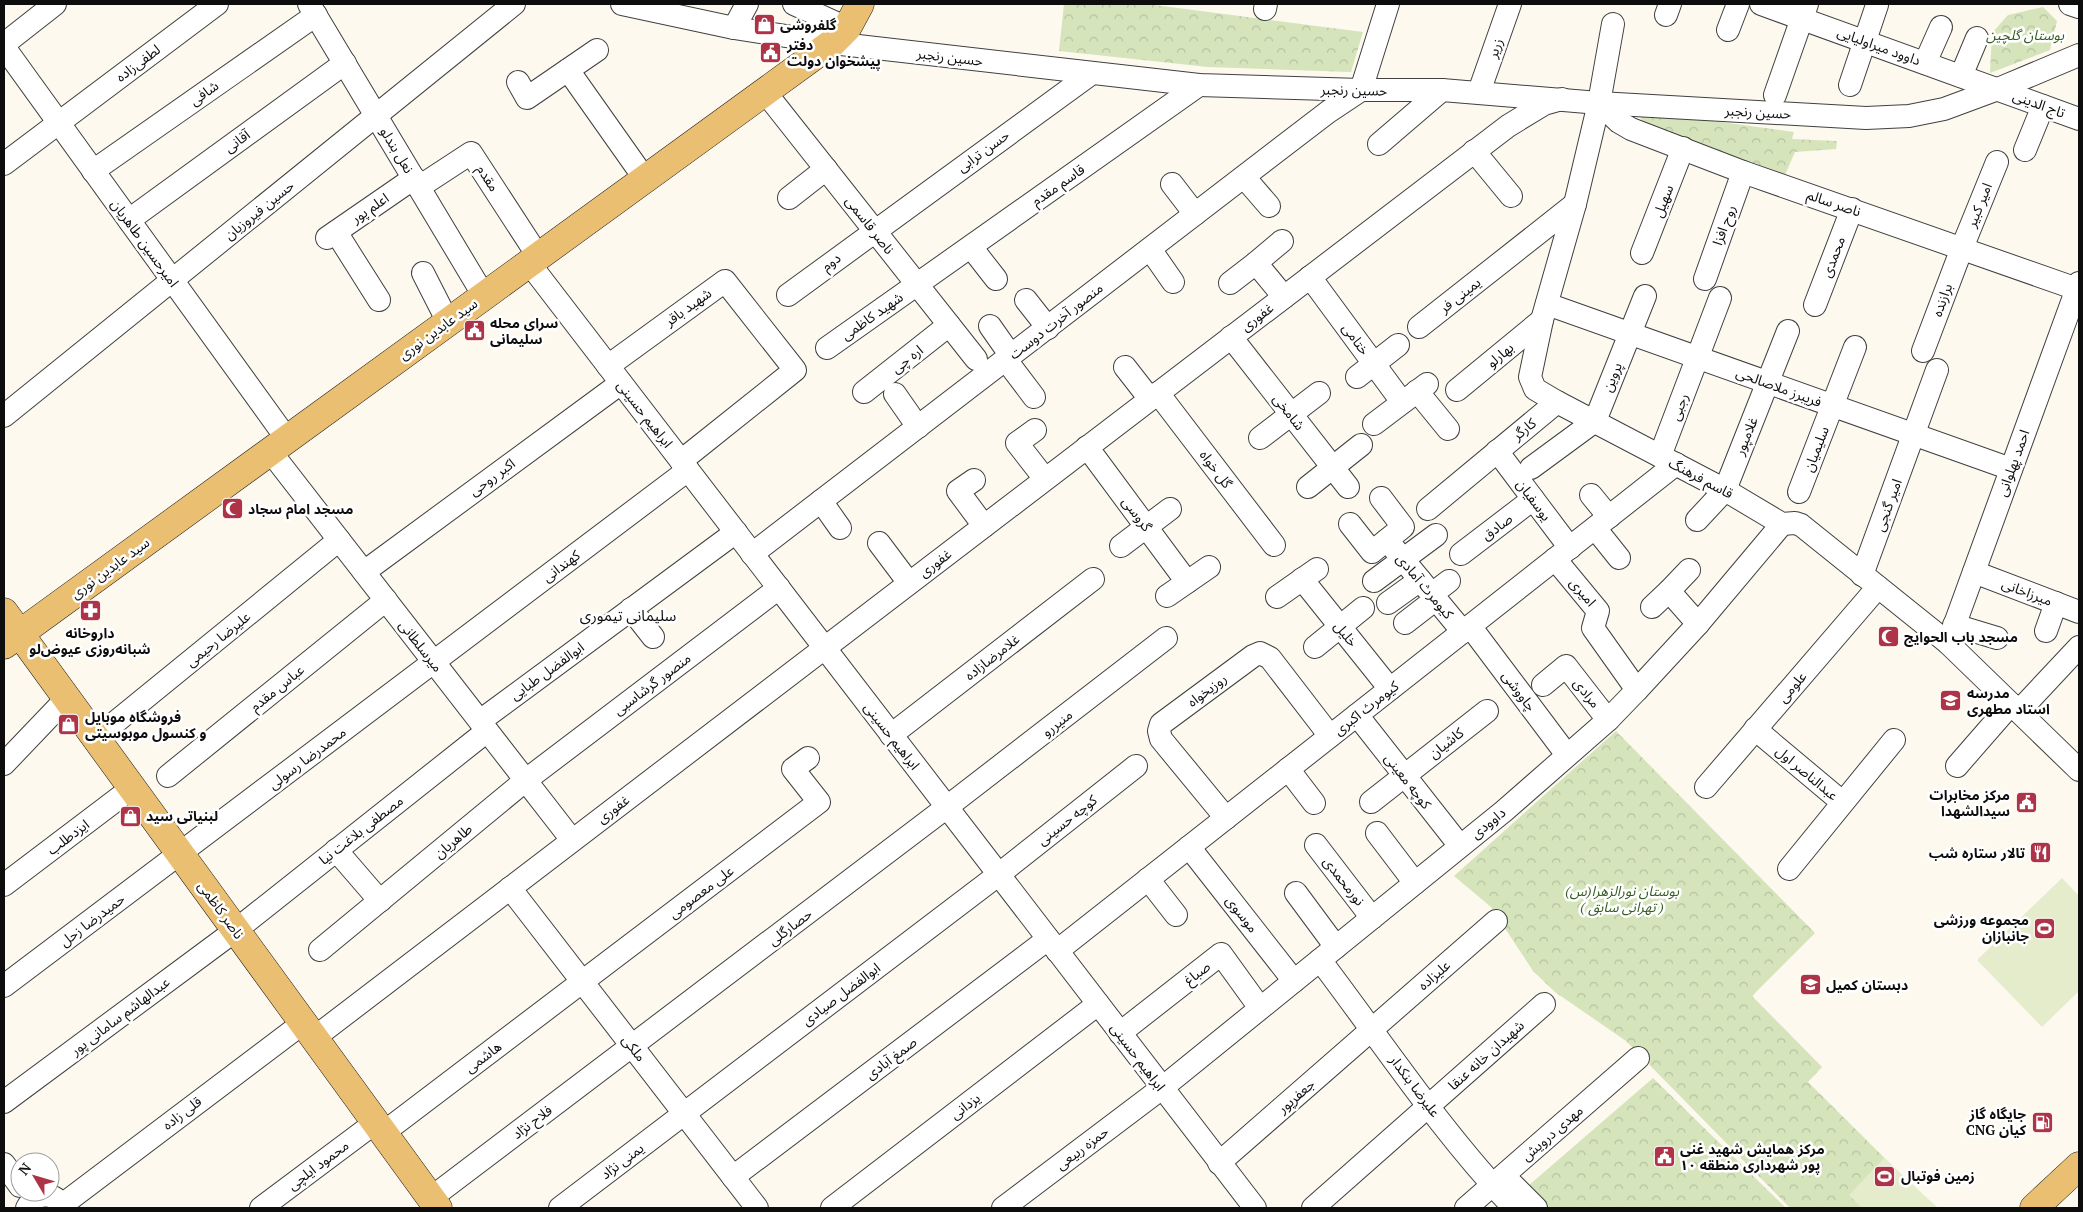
<svg xmlns="http://www.w3.org/2000/svg" width="2083" height="1212" viewBox="0 0 2083 1212" font-family="'PT Serif','Noto Sans Arabic',serif">
<style>
.park{fill:url(#park-crowns)}
.pitch{fill:#e5eccc}
.lines{fill:none;stroke-linecap:round;stroke-linejoin:round}
.minor-casing{stroke:#404040;stroke-width:24}
.major-casing{stroke:#1e1e1e;stroke-width:29}
.minor{stroke:#fff;stroke-width:22}
.major{stroke:#eabf71;stroke-width:28}
.labels{text-anchor:middle;stroke-width:5;stroke-linejoin:round;paint-order:stroke}
.poi-label{font-size:14px;font-weight:bold;fill:#0d0d0d;stroke:#fff;text-anchor:start}
.park-label{font-size:14px;font-style:italic;fill:#365d24;stroke:#fff}
.street-label{font-size:14px;fill:#0d0d0d;stroke:#fff}
.neighbourhood-label{font-size:15px;fill:#0d0d0d;stroke:#fff}
</style>
<defs>
<pattern id="park-crowns" width="20" height="18" patternUnits="userSpaceOnUse" patternTransform="scale(1.25)"><rect width="20" height="18" fill="#d5e4bb"/><path d="M2 6a3 3 0 1 1 6 0M12 15a3 3 0 1 1 6 0" fill="none" stroke="#b6c2a0"/></pattern>
</defs>
<rect width="100%" height="100%" fill="#fdf9ee"/>
<g class="park">
<path d="M1064,4h83l216,28 -12,40 -143,-5 -149,-16z"/>
<path d="M2043,7l14,14 -7,29 -60,23 2,-40 16,-18z"/>
<path d="M1647,112l147,20 -2,7 45,2 -1,8 -41,3 -10,23 -140,-52 -4,-4 -1,-5z"/>
<path d="M1616,731l199,202 -63,63 70,71 -14,15 127,126h-145l-164,-167 -71,-49 -22,-21 -42,-64 -37,-31z"/>
<path d="M1653,1078l133,130h-238l-20,-22z"/>
</g>
<g class="pitch">
<path d="M2062,878l17,18v95l-37,36 -65,-67z"/>
<path d="M1884,1158l54,50h-76l-13,-13z"/>
</g>
<g class="lines">
<defs>
<g id="minor">
<path d="M309,4l175,292"/>
<path d="M622,4l112,24 98,15 367,42 162,5h81l157,13 267,15 43,-2 35,-7 54,-20 81,-34"/>
<path d="M794,4l53,24"/>
<path d="M1761,4l318,115"/>
<path d="M2070,4l9,3"/>
<path d="M1265,9l1,-5"/>
<path d="M1666,15l4,-11"/>
<path d="M1613,24l-14,79 -24,101 -33,116 -12,57 5,12 22,13 168,88 57,34 13,-1 6,2 147,118 131,127"/>
<path d="M734,28l13,-24"/>
<path d="M1728,30l10,-26"/>
<path d="M4,44l51,-40"/>
<path d="M4,47l283,392"/>
<path d="M1925,63l16,-36"/>
<path d="M568,70l77,109"/>
<path d="M1961,76l16,-38"/>
<path d="M518,82l9,16 70,-48"/>
<path d="M1850,85l27,-80"/>
<path d="M765,92l211,267"/>
<path d="M1479,92l31,-88"/>
<path d="M1775,95l32,-91"/>
<path d="M1599,103l20,19 12,7 112,43 334,117"/>
<path d="M1379,144l63,-54"/>
<path d="M2025,150l18,-44"/>
<path d="M1474,151l37,45"/>
<path d="M4,164l213,-160"/>
<path d="M93,171l223,-156"/>
<path d="M1244,177l25,29"/>
<path d="M1172,184l23,30"/>
<path d="M419,187l52,-34 67,103"/>
<path d="M789,198l37,-29"/>
<path d="M129,220l216,-157"/>
<path d="M336,232l43,68"/>
<path d="M327,238l87,-60"/>
<path d="M971,247l25,32"/>
<path d="M1150,249l23,33"/>
<path d="M1642,253l41,-105"/>
<path d="M529,263l726,945"/>
<path d="M1256,263l26,-22"/>
<path d="M423,273l25,49"/>
<path d="M1310,277l92,125"/>
<path d="M1705,279l38,-107"/>
<path d="M1230,283l26,-20 28,34"/>
<path d="M788,295l304,-222"/>
<path d="M1026,300l22,28"/>
<path d="M1547,304l464,165"/>
<path d="M1815,305l37,-96"/>
<path d="M990,326l21,30"/>
<path d="M1419,327l156,-123"/>
<path d="M1231,337l117,150"/>
<path d="M827,348l372,-263"/>
<path d="M1923,351l39,-103 35,-86"/>
<path d="M1006,360l28,37"/>
<path d="M608,366l117,-85 70,89 -114,91"/>
<path d="M1125,367l25,32"/>
<path d="M1357,377l41,-32"/>
<path d="M1457,390l85,-70"/>
<path d="M1417,391l31,38"/>
<path d="M864,392l85,-67"/>
<path d="M1158,393l116,152"/>
<path d="M895,394l23,33"/>
<path d="M4,416l510,-412"/>
<path d="M1374,424l53,-40"/>
<path d="M1035,430l-18,13 28,36"/>
<path d="M1260,438l59,-45"/>
<path d="M1087,447l100,135"/>
<path d="M270,451l302,389"/>
<path d="M1497,451l73,97"/>
<path d="M1660,456l60,-158"/>
<path d="M1531,468l64,-47 50,-125"/>
<path d="M974,480l-16,11 26,35"/>
<path d="M1308,487l53,-42"/>
<path d="M1799,492l56,-145"/>
<path d="M1591,495l18,22"/>
<path d="M821,501l19,27"/>
<path d="M1428,509l129,-107"/>
<path d="M1697,520l28,-30 63,-159"/>
<path d="M1350,524l22,28 31,-25 -22,-29"/>
<path d="M1595,528l24,30"/>
<path d="M1387,540l76,92"/>
<path d="M879,543l30,40"/>
<path d="M1121,546l49,-37"/>
<path d="M752,554l443,-340 133,-102 33,-22 27,-86"/>
<path d="M1461,554l72,-55"/>
<path d="M1555,559l43,52 -5,17 44,62"/>
<path d="M364,572l257,-189"/>
<path d="M1974,572l105,40"/>
<path d="M1862,575l75,-205"/>
<path d="M1302,579l88,110"/>
<path d="M1374,581l62,-46"/>
<path d="M1669,591l20,-21"/>
<path d="M1432,594l17,-13"/>
<path d="M1167,596l42,-29"/>
<path d="M1277,597l40,-28"/>
<path d="M1388,603l32,-23"/>
<path d="M1652,607l17,-16 29,33"/>
<path d="M631,609l22,28"/>
<path d="M1405,623l31,-24"/>
<path d="M1954,625l43,13"/>
<path d="M1470,626l97,129"/>
<path d="M2046,631l10,-28"/>
<path d="M1948,643l131,-360"/>
<path d="M1315,647l48,-39"/>
<path d="M1543,685l23,-19 42,54"/>
<path d="M2019,711l60,-64"/>
<path d="M1357,715l103,131"/>
<path d="M480,721l256,-189"/>
<path d="M1755,729l87,73"/>
<path d="M891,735l202,-156"/>
<path d="M96,738l243,-198"/>
<path d="M4,764l63,-66"/>
<path d="M1957,766l54,-62"/>
<path d="M1288,769l26,34"/>
<path d="M168,776l218,-176"/>
<path d="M1706,787l172,-200"/>
<path d="M1371,802l116,-91"/>
<path d="M1226,818l-65,-79 -2,-8 2,-7 92,-68 7,-3 10,5 60,78"/>
<path d="M1377,833l38,50"/>
<path d="M1316,845l56,73"/>
<path d="M1189,847l105,134"/>
<path d="M336,850l44,51"/>
<path d="M1789,869l105,-129"/>
<path d="M1148,879l28,36"/>
<path d="M4,885l128,-97"/>
<path d="M510,888l247,320"/>
<path d="M1296,893l40,54"/>
<path d="M320,950l206,-170 253,-192"/>
<path d="M1057,951l619,-487"/>
<path d="M1320,960c63,83 122,173 194,248"/>
<path d="M4,986l684,-516"/>
<path d="M1120,1033l101,-79 39,54"/>
<path d="M314,1038l1194,-912 36,-22 18,-5"/>
<path d="M4,1102l232,-172 251,-199"/>
<path d="M383,1133l436,-331 -26,-33 15,-11"/>
<path d="M1219,1163l277,-242"/>
<path d="M4,1164l16,22"/>
<path d="M733,1177l315,-238"/>
<path d="M1505,1177l31,31"/>
<path d="M431,1198l516,-391 219,-169"/>
<path d="M62,1205l241,-182"/>
<path d="M27,1208c8,-16 29,-17 36,0"/>
<path d="M261,1208l115,-86"/>
<path d="M560,1208l438,-333 138,-109"/>
<path d="M832,1208l266,-204"/>
<path d="M1003,1208l159,-120 342,-277 104,-91 29,-30 61,-66 84,-100"/>
<path d="M1313,1208l231,-204"/>
<path d="M1466,1208l172,-150"/>
</g>
<g id="major">
<path d="M4,612l434,596"/>
<path d="M4,645l828,-602 15,-15 13,-24"/>
<path d="M2034,1208l45,-42"/>
</g>
</defs>
<use href="#minor" class="minor-casing"/>
<use href="#major" class="major-casing"/>
<use href="#minor" class="minor"/>
<use href="#major" class="major"/>
</g>
<defs>
<symbol id="shop-square" viewBox="-11 -11 22 22"><rect x="-9" y="-9" width="18" height="18" rx="4" fill="#ae3347" stroke="#fff"/><path d="M-5-2.5h2.3a2.7 3.5 0 0 1 5.4 0H5L5.5 6h-11ZM-1.5-2.5h3a1.5 2.3 0 0 0-3 0Z" fill="#fff"/></symbol>
<symbol id="civic-square" viewBox="-11 -11 22 22"><rect x="-9" y="-9" width="18" height="18" rx="4" fill="#ae3347" stroke="#fff"/><path d="M-.6-6.5H3V-4.5H.6V-3L4-1V1h2V6H-6V1h2V-1L-.6-3ZM-1.2 2.5V6h2.4V2.5Z" fill="#fff"/></symbol>
<symbol id="mosque-square" viewBox="-11 -11 22 22"><rect x="-9" y="-9" width="18" height="18" rx="4" fill="#ae3347" stroke="#fff"/><path d="M3.5-4.9A6 6 0 1 0 3.5 4.9A5 5 0 1 1 3.5-4.9Z" fill="#fff"/></symbol>
<symbol id="pharmacy-square" viewBox="-11 -11 22 22"><rect x="-9" y="-9" width="18" height="18" rx="4" fill="#ae3347" stroke="#fff"/><path d="M-2-6h4v4h4v4h-4v4h-4v-4h-4v-4h4Z" fill="#fff"/></symbol>
<symbol id="school-square" viewBox="-11 -11 22 22"><rect x="-9" y="-9" width="18" height="18" rx="4" fill="#ae3347" stroke="#fff"/><path d="M0-5L7-2L0 1L-7-2ZM-4 1L0 2.5L4 1V4Q0 6-4 4Z" fill="#fff"/></symbol>
<symbol id="restaurant-square" viewBox="-11 -11 22 22"><rect x="-9" y="-9" width="18" height="18" rx="4" fill="#ae3347" stroke="#fff"/><path d="M-5-6h1v4h1v-4h1v4h1v-4h1v5L-1.5 .5V6h-2V.5L-5-1ZM5-6V6H3V1.5H1.5Q1.5-4 5-6Z" fill="#fff"/></symbol>
<symbol id="stadium-square" viewBox="-11 -11 22 22"><rect x="-9" y="-9" width="18" height="18" rx="4" fill="#ae3347" stroke="#fff"/><path d="M0-5a6.5 5 0 1 0 0 10a6.5 5 0 1 0 0-10ZM-3.5-1.8h7v3.6h-7Z" fill="#fff"/></symbol>
<symbol id="fuel-square" viewBox="-11 -11 22 22"><rect x="-9" y="-9" width="18" height="18" rx="4" fill="#ae3347" stroke="#fff"/><path d="M-5.5-6h7V0h2V4h1.3V-2.5L3-4.5l.8-.8L6-3V5H2.5V1h-1V6h-7ZM-4.2-4.7v3.2H.2V-4.7Z" fill="#fff"/></symbol>
</defs>
<g fill-rule="evenodd">
<use href="#shop-square" x="752" y="12" width="25" height="25"/>
<use href="#civic-square" x="758" y="40" width="25" height="25"/>
<use href="#civic-square" x="462" y="318" width="25" height="25"/>
<use href="#mosque-square" x="220" y="496" width="25" height="25"/>
<use href="#pharmacy-square" x="78" y="598" width="25" height="25"/>
<use href="#mosque-square" x="1876" y="624" width="25" height="25"/>
<use href="#school-square" x="1938" y="688" width="25" height="25"/>
<use href="#shop-square" x="56" y="712" width="25" height="25"/>
<use href="#civic-square" x="2014" y="790" width="25" height="25"/>
<use href="#shop-square" x="118" y="804" width="25" height="25"/>
<use href="#restaurant-square" x="2028" y="840" width="25" height="25"/>
<use href="#stadium-square" x="2032" y="916" width="25" height="25"/>
<use href="#school-square" x="1798" y="972" width="25" height="25"/>
<use href="#fuel-square" x="2030" y="1110" width="25" height="25"/>
<use href="#civic-square" x="1652" y="1144" width="25" height="25"/>
<use href="#stadium-square" x="1872" y="1164" width="25" height="25"/>
</g>
<g class="labels">
<g class="poi-label">
<text x="780" y="30">گلفروشی</text>
<text x="787" y="50">دفتر<tspan x="787" dy="16">پیشخوان دولت</tspan></text>
<text x="490" y="328">سرای محله<tspan x="490" dy="16">سلیمانی</tspan></text>
<text x="248" y="514">مسجد امام سجاد</text>
<text x="90" y="638" text-anchor="middle">داروخانه<tspan x="90" dy="16">شبانه‌روزی عیوض‌لو</tspan></text>
<text x="1904" y="642">مسجد باب الحوایج</text>
<text x="1967" y="698">مدرسه<tspan x="1967" dy="16">استاد مطهری</tspan></text>
<text x="85" y="722">فروشگاه موبایل<tspan x="85" dy="16">و کنسول موبوسیتی</tspan></text>
<text x="2010" y="800" text-anchor="end">مرکز مخابرات<tspan x="2010" dy="16">سیدالشهدا</tspan></text>
<text x="146" y="821">لبنیاتی سید</text>
<text x="2025" y="858" text-anchor="end">تالار ستاره شب</text>
<text x="2029" y="925" text-anchor="end">مجموعه ورزشی<tspan x="2029" dy="16">جانبازان</tspan></text>
<text x="1826" y="990">دبستان کمیل</text>
<text x="2026" y="1119" text-anchor="end">جایگاه گاز<tspan x="2026" dy="16">CNG کیان</tspan></text>
<text x="1680" y="1154">مرکز همایش شهید غنی<tspan x="1680" dy="16">پور شهرداری منطقه ۱۰</tspan></text>
<text x="1901" y="1181">زمین فوتبال</text>
</g>
<g class="park-label">
<text x="2025" y="40">بوستان گلچین</text>
<text x="1622" y="896">بوستان نورالزهرا(س)<tspan x="1622" dy="16">( تهرانی سابق )</tspan></text>
</g>
<g class="street-label">
<text transform="translate(1879 46) rotate(20)" y="5">داوود میراولیایی</text>
<text transform="translate(1495 48) rotate(-71)" y="5">زریر</text>
<text transform="translate(950 57) rotate(7)" y="5">حسین رنجبر</text>
<text transform="translate(138 63) rotate(-37)" y="5">لطفی‌زاده</text>
<text transform="translate(1354 90) rotate(1)" y="5">حسین رنجبر</text>
<text transform="translate(204 93) rotate(-35)" y="5">شافی</text>
<text transform="translate(2039 104) rotate(20)" y="5">تاج الدینی</text>
<text transform="translate(1758 112) rotate(3)" y="5">حسین رنجبر</text>
<text transform="translate(237 141) rotate(-36)" y="5">آقانی</text>
<text transform="translate(397 150) rotate(59)" y="5">نعل بندلو</text>
<text transform="translate(983 151) rotate(-36)" y="5">حسن ترابی</text>
<text transform="translate(488 178) rotate(57)" y="5">مقدم</text>
<text transform="translate(1058 185) rotate(-35)" y="5">قاسم مقدم</text>
<text transform="translate(1663 201) rotate(-69)" y="5">سهیل</text>
<text transform="translate(1834 203) rotate(19)" y="5">ناصر سالم</text>
<text transform="translate(1979 205) rotate(-68)" y="5">امیر کبیر</text>
<text transform="translate(370 208) rotate(-34)" y="5">اعلم پور</text>
<text transform="translate(259 210) rotate(-39)" y="5">حسین فیروزیان</text>
<text transform="translate(870 225) rotate(52)" y="5">ناصر قاسمی</text>
<text transform="translate(1724 225) rotate(-70)" y="5">روح افزا</text>
<text transform="translate(145 243) rotate(54)" y="5">امیرحسین طاهریان</text>
<text transform="translate(1833 257) rotate(-69)" y="5">محمدی</text>
<text transform="translate(831 262) rotate(-37)" y="5">دوم</text>
<text transform="translate(1460 295) rotate(-38)" y="5">یمینی فر</text>
<text transform="translate(1942 300) rotate(-70)" y="5">برازنده</text>
<text transform="translate(688 307) rotate(-36)" y="5">شهید باقر</text>
<text transform="translate(872 316) rotate(-35)" y="5">شهید کاظمی</text>
<text transform="translate(1257 317) rotate(-37)" y="5">غفوری</text>
<text transform="translate(1056 321) rotate(-38)" y="5">منصور آخرت دوست</text>
<text transform="translate(438 329) rotate(-36)" y="5">سید عابدین نوری</text>
<text transform="translate(1356 339) rotate(54)" y="5">ختامی</text>
<text transform="translate(1500 355) rotate(-40)" y="5">بهارلو</text>
<text transform="translate(907 359) rotate(-38)" y="5">اره چی</text>
<text transform="translate(1612 377) rotate(-68)" y="5">پروین</text>
<text transform="translate(1779 387) rotate(20)" y="5">فریبرز ملاصالحی</text>
<text transform="translate(1679 407) rotate(-69)" y="5">رجبی</text>
<text transform="translate(1289 412) rotate(52)" y="5">شامخی</text>
<text transform="translate(645 414) rotate(52)" y="5">ابراهیم حسینی</text>
<text transform="translate(1524 429) rotate(-39)" y="5">کارگر</text>
<text transform="translate(1746 436) rotate(-68)" y="5">غلامپور</text>
<text transform="translate(1816 449) rotate(-69)" y="5">سلیمیان</text>
<text transform="translate(2013 463) rotate(-70)" y="5">احمد پهلوانی</text>
<text transform="translate(1216 469) rotate(53)" y="5">گل خواه</text>
<text transform="translate(492 477) rotate(-36)" y="5">اکبر روحی</text>
<text transform="translate(1701 478) rotate(28)" y="5">قاسم فرهنگ</text>
<text transform="translate(1534 500) rotate(53)" y="5">یوسفیان</text>
<text transform="translate(1888 505) rotate(-70)" y="5">امیر گنجی</text>
<text transform="translate(1137 514) rotate(53)" y="5">گروسی</text>
<text transform="translate(1497 527) rotate(-37)" y="5">صادق</text>
<text transform="translate(935 563) rotate(-37)" y="5">غفوری</text>
<text transform="translate(561 566) rotate(-37)" y="5">کهندانی</text>
<text transform="translate(110 568) rotate(-36)" y="5">سید عابدین نوری</text>
<text transform="translate(1425 586) rotate(50)" y="5">کیومرث آمادی</text>
<text transform="translate(1583 592) rotate(50)" y="5">امیری</text>
<text transform="translate(2027 592) rotate(21)" y="5">میرزاخانی</text>
<text transform="translate(1346 634) rotate(51)" y="5">خلیل</text>
<text transform="translate(218 639) rotate(-39)" y="5">علیرضا رحیمی</text>
<text transform="translate(421 646) rotate(52)" y="5">میرسلطانی</text>
<text transform="translate(992 657) rotate(-38)" y="5">غلامرضازاده</text>
<text transform="translate(547 671) rotate(-36)" y="5">ابوالفضل طبایی</text>
<text transform="translate(652 684) rotate(-37)" y="5">منصور گرشاسبی</text>
<text transform="translate(1792 687) rotate(-49)" y="5">علومی</text>
<text transform="translate(277 688) rotate(-39)" y="5">عباس مقدم</text>
<text transform="translate(1207 690) rotate(-37)" y="5">روزیخواه</text>
<text transform="translate(1519 691) rotate(53)" y="5">چاووشی</text>
<text transform="translate(1587 693) rotate(52)" y="5">مرادی</text>
<text transform="translate(1366 708) rotate(-38)" y="5">کیومرث اکبری</text>
<text transform="translate(1057 723) rotate(-38)" y="5">منیررو</text>
<text transform="translate(892 736) rotate(52)" y="5">ابراهیم حسینی</text>
<text transform="translate(1446 743) rotate(-38)" y="5">کاشیان</text>
<text transform="translate(307 758) rotate(-37)" y="5">محمدرضا رسولی</text>
<text transform="translate(1807 773) rotate(40)" y="5">عبدالناصر اول</text>
<text transform="translate(1408 781) rotate(52)" y="5">کوچه معینی</text>
<text transform="translate(613 809) rotate(-37)" y="5">غفوری</text>
<text transform="translate(1067 820) rotate(-38)" y="5">کوچه حسینی</text>
<text transform="translate(1488 823) rotate(-39)" y="5">داوودی</text>
<text transform="translate(361 830) rotate(-38)" y="5">مصطفی بلاغت نیا</text>
<text transform="translate(68 837) rotate(-37)" y="5">ایزدطلب</text>
<text transform="translate(453 841) rotate(-40)" y="5">طاهریان</text>
<text transform="translate(1344 881) rotate(52)" y="5">نورمحمدی</text>
<text transform="translate(701 892) rotate(-37)" y="5">علی معصومی</text>
<text transform="translate(221 910) rotate(54)" y="5">ناصر کاظمی</text>
<text transform="translate(1242 914) rotate(52)" y="5">موسوی</text>
<text transform="translate(92 920) rotate(-37)" y="5">حمیدرضا زحل</text>
<text transform="translate(790 927) rotate(-37)" y="5">حصارگلی</text>
<text transform="translate(1197 973) rotate(-38)" y="5">صباغ</text>
<text transform="translate(1434 975) rotate(-41)" y="5">علیزاده</text>
<text transform="translate(841 994) rotate(-37)" y="5">ابوالفضل صیادی</text>
<text transform="translate(120 1016) rotate(-37)" y="5">عبدالهاشم سامانی پور</text>
<text transform="translate(634 1048) rotate(52)" y="5">ملکی</text>
<text transform="translate(1486 1055) rotate(-42)" y="5">شهیدان خانه‌ عنقا</text>
<text transform="translate(483 1057) rotate(-37)" y="5">هاشمی</text>
<text transform="translate(1138 1057) rotate(53)" y="5">ابراهیم حسینی</text>
<text transform="translate(891 1058) rotate(-37)" y="5">صمغ آبادی</text>
<text transform="translate(1415 1086) rotate(53)" y="5">علیرضا بنکدار</text>
<text transform="translate(1296 1096) rotate(-41)" y="5">جعفرپور</text>
<text transform="translate(965 1106) rotate(-37)" y="5">یزدانی</text>
<text transform="translate(182 1113) rotate(-37)" y="5">قلی زاده</text>
<text transform="translate(532 1122) rotate(-37)" y="5">فلاح نژاد</text>
<text transform="translate(1552 1133) rotate(-41)" y="5">مهدی درویش</text>
<text transform="translate(1082 1148) rotate(-37)" y="5">حمزه ربیعی</text>
<text transform="translate(622 1161) rotate(-37)" y="5">یمنی نژاد</text>
<text transform="translate(318 1165) rotate(-37)" y="5">محمود ایلچی</text>
</g>
<g class="neighbourhood-label">
<text x="628" y="621">سلیمانی تیموری</text>
</g>
</g>
<rect width="2083" height="1212" fill="none" stroke="#0d0d0d" stroke-width="10"/>
<g transform="translate(35 1177) rotate(308)"><circle r="24" fill="#ffffff" stroke="#9e9e9e"/>
<path d="M0-4L9 19L0 12L-9 19Z" fill="#ae3347"/>
<text y="-8" font-size="14" font-weight="bold" text-anchor="middle" fill="#0d0d0d">N</text>
</g>
</svg>
